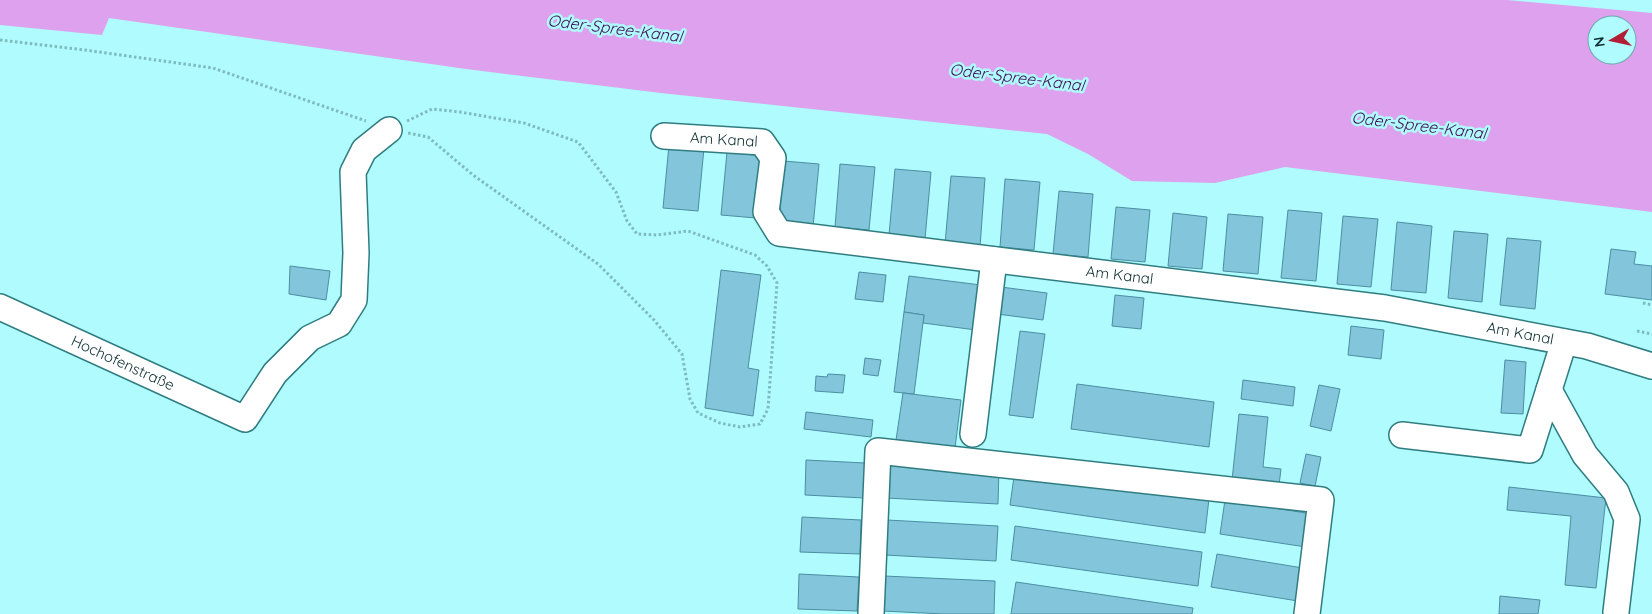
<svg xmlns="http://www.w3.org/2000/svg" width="1652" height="614" viewBox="0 0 1652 614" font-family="Quicksand,sans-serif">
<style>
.water{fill:#dea1ed;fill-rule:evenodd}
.building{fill:#83c6db;stroke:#4b8ea2}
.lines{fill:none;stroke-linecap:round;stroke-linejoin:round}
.minor-casing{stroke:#307d81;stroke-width:28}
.path{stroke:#7dbbbe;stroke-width:3;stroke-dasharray:2.5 2.5;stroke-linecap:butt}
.minor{stroke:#fff;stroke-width:25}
.labels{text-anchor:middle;stroke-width:5;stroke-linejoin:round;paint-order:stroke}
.street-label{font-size:15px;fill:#0d2d2f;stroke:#affbfe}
.water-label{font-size:16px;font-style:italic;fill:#440c51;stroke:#affbfe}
</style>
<rect width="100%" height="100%" fill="#affbfe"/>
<path class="water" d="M0,0h1507l145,13v199l-367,-45 -70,16 -83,-2 -44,-27 -41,-20 -386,-41 -195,-24 -357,-51 -7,17 -102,-10zM1597,25h30v30h-30z"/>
<g class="building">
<path d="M669,145l35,3 -6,63 -35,-3z"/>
<path d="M727,152l35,4 -6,62 -35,-3z"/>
<path d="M784,161l35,3 -6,63 -34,-3z"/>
<path d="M840,164l35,3 -6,63 -34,-3z"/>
<path d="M895,169l36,3 -6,67 -36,-4z"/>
<path d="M951,176l34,2 -5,69 -35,-3z"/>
<path d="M1005,179l35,3 -6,68 -34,-3z"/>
<path d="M1059,191l34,3 -5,63 -35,-3z"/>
<path d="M1116,207l34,3 -5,52 -34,-3z"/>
<path d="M1288,210l34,3 -6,68 -35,-3z"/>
<path d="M1173,213l34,4 -5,52 -34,-3z"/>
<path d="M1228,214l35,3 -5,57 -35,-3z"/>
<path d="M1343,216l35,3 -7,68 -34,-3z"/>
<path d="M1397,222l35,4 -6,67 -35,-3z"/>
<path d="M1454,231l34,3 -6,68 -34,-4z"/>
<path d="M1507,238l34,3 -6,68 -35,-4z"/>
<path d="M1611,249l25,3 -2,12 18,2v34l-47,-6z"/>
<path d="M290,266l40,5 -4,29 -37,-6z"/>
<path d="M721,270l40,5 -13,93 11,2 -6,46 -48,-8z"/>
<path d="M859,272l27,3 -3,27 -28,-3z"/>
<path d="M909,276l72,9 -5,45 -53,-7 1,-8 -20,-3z"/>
<path d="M1001,287l46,6 -4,27 -46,-6z"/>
<path d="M1115,295l29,3 -3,31 -29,-3z"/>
<path d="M904,312l20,3 -10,79 -20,-2z"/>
<path d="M1351,326l33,4 -3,29 -33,-4z"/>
<path d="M1020,331l25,3 -12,84 -24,-3z"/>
<path d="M865,358l16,2 -3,16 -15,-2z"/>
<path d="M1505,360l21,2 -3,52 -22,-1z"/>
<path d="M828,374l17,1 -2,18 -28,-2 1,-15 11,1z"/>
<path d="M1243,380l52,7 -2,19 -52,-7z"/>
<path d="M1077,384l137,18 -5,45 -138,-18z"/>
<path d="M1319,385l21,4 -9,42 -21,-5z"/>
<path d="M903,393l58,7 -6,48 -59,-8z"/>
<path d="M806,412l67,8 -2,17 -67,-8z"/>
<path d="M1239,414l29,3 -5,50 18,2 -2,16 -47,-5z"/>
<path d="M1306,454l15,3 -6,29 -15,-3z"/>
<path d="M806,460l59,3 -1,35 -59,-3z"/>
<path d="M888,464l111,5 -1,35 -112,-6z"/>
<path d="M1015,470l194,29 -4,34 -195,-28z"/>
<path d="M1509,487l97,11 -10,90 -31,-3 6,-69 -64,-6z"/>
<path d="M1225,500l87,14 -6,33 -86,-13z"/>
<path d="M802,517l59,3 -1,34 -60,-2z"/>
<path d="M887,520l111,6 -2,35 -111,-6z"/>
<path d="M1015,526l187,26 -4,34 -187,-26z"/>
<path d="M1217,554l86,14 -5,33 -87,-14z"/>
<path d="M799,574l60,3 -2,34 -59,-2z"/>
<path d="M884,576l111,5 -1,33h-50l-61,-3z"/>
<path d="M1016,582l177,26 -1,6h-181z"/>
<path d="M1500,596l40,4 -2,14h-39z"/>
</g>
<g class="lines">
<defs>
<g id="minor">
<path id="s1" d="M664,136l98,6 11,16 -7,54 13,21 606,75 202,38 65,20"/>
<path id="s2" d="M0,307l245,112 30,-46 35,-35 29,-14 15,-24 2,-47 -3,-81 11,-22 25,-20"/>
<path d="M1549,390l36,65 31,37 11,27 -11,93"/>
<path d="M973,434l21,-174"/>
<path d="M1402,435l128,15 34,-108"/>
<path d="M871,614l7,-163 443,49 -14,114"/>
</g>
</defs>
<use href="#minor" class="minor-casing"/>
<g class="path">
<path d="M0,40l85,10 128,18 153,53"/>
<path d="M407,121l25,-12 28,3 64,11 54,19 38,50 11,29 10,13 20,1 31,-4 67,24 12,11 10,17 -9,126 -8,15 -20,3 -20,-4 -22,-10 -8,-14 -8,-45 -28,-34 -56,-56 -125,-89 -45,-38 -20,-4"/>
<path d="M1643,303l9,2"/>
<path d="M1637,331l15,3"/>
</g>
<use href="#minor" class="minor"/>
</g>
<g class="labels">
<g class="street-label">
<text dy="5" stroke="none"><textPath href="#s1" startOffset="60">Am Kanal</textPath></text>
<text dy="5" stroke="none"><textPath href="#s1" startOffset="540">Am Kanal</textPath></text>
<text dy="5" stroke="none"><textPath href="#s1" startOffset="945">Am Kanal</textPath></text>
<text dy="5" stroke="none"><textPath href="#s2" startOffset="135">Hochofenstraße</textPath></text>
</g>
<g class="water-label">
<text transform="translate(615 28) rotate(7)" y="6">Oder-Spree-Kanal</text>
<text transform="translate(1017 77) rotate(7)" y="6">Oder-Spree-Kanal</text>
<text transform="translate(1419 125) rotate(7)" y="6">Oder-Spree-Kanal</text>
</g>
</g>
<g transform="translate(1612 40) rotate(261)"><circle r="24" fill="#affbfe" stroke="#6ea9ab"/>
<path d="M0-4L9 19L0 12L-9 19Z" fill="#b21f35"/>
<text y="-8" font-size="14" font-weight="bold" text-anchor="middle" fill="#0d2d2f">N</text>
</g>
</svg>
